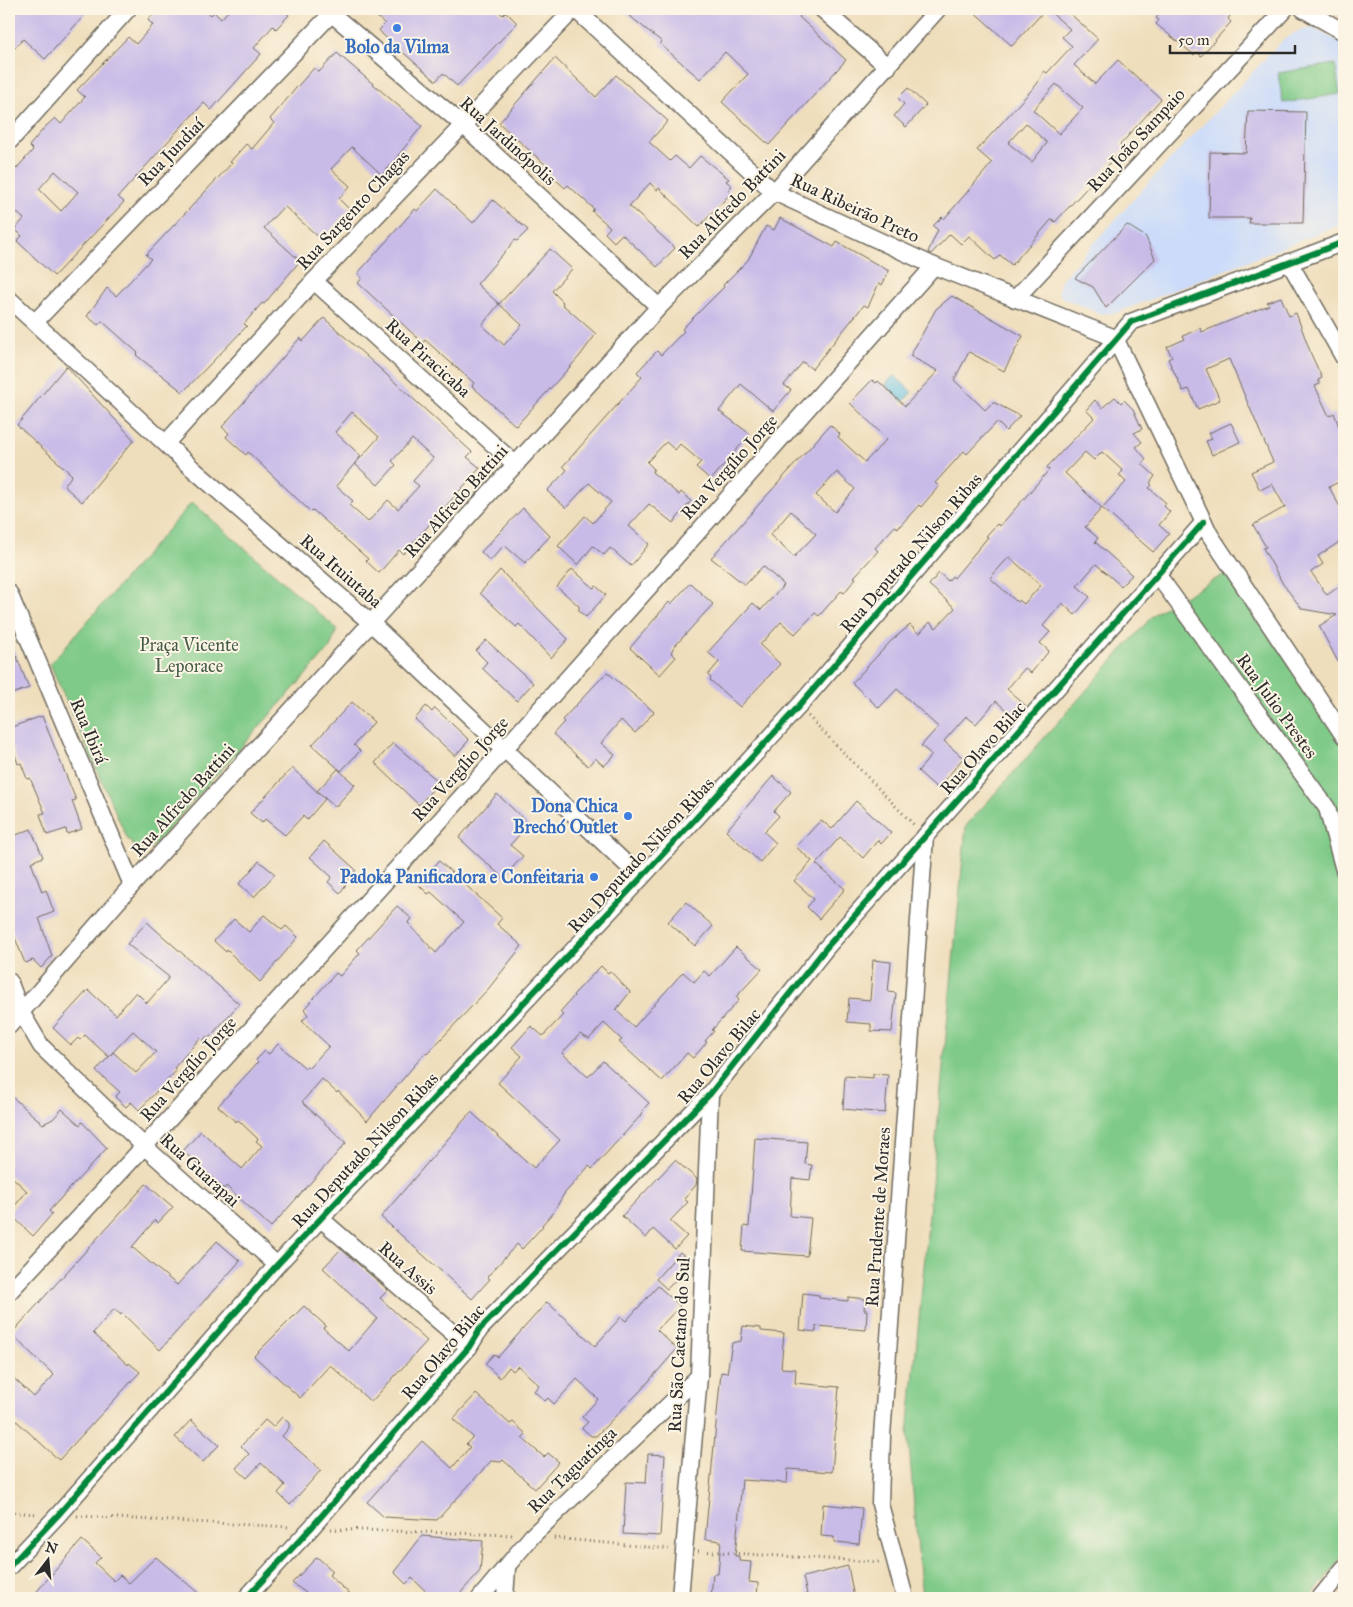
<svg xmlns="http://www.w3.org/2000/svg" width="1353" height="1607" viewBox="0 0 1353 1607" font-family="'IM FELL Great Primer',serif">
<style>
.built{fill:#cbdbf9}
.green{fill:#7fca88;stroke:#557a5a}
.water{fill:#63bde1;stroke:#477486}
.building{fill:#c8bbe8;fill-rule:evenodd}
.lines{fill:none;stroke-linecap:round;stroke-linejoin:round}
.street-casing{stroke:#706a5e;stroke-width:19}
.path{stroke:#706a5e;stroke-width:3;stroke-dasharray:1 4;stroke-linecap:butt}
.street{stroke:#fff;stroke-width:16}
.cycleway-casing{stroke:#fcf5e5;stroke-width:9}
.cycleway{stroke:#00873e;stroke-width:6}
.shop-dot{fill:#3f7fe0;stroke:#fcf5e5;stroke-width:2}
.labels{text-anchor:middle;stroke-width:4;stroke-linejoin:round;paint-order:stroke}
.shop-label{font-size:18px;font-weight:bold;fill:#366cbe;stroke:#fcf5e5;text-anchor:end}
.street-label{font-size:18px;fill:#2b2b2b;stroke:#fcf5e5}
.park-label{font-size:18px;fill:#445b47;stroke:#fcf5e5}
</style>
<rect width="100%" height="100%" fill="#fcf5e5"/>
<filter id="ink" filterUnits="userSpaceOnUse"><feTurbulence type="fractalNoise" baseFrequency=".02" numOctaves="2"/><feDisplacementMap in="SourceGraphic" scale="10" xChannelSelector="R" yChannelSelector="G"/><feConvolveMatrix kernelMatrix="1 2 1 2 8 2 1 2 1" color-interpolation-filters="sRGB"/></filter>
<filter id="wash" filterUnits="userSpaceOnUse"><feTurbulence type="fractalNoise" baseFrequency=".0096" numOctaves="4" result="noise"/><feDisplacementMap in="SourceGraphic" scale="20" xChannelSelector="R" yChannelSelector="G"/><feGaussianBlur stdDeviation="1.12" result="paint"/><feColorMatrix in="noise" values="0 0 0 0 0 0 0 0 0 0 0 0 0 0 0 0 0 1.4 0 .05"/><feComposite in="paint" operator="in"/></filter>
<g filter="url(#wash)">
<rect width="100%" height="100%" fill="#efdebc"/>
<path class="built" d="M1313,28l31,16v179l-228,90 -15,1 -38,-16 -5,-6 3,-12 90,-100 132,-140 15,-9z"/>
<g class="green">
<path d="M1335,64l5,30 -57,9 -5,-30z"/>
<path d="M192,502l145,127 -7,19 -181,202 -13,-1 -9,-11 -77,-174z"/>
<path d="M1232,570l112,175v809l-34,44h-388l-14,-164 58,-608 189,-213z"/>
</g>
<path class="water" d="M894,375l18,17 -9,10 -18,-17z"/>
<g id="blocks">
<g class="building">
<path d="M9,9h81l-45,50 -22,-20 -14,15z"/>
<path d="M158,9h46l7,6 3,-3 7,7 9,-10h52l7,6 -13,14 -3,-3 -19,22 7,6 -50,56 -7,-7 -23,24 -63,70 6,5 -70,74 -37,-35 5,-5 -7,-7 9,-10 -15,-14v-43l7,7 17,-19 -4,-4 16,-19 10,-9 6,6 24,-27 -8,-7 51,-53 8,7 17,-19 -5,-5zM55,171l23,21 -17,19 -22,-22z"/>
<path d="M368,9h128l7,6 3,-3 11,11 -60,63 -14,-13 -7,8 -53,-46 -4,-5 6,-6z"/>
<path d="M621,9h185l-7,8 47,43 -77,85 -47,-43 26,-28 -23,-22 -25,27 -40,-35 2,-2z"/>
<path d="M971,9h75l-34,37z"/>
<path d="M1047,9h18l33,30 -24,26 21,19 23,-24 43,39 -41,46 4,3 -69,74 -3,-3 -40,46 -12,-10 -5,5 -26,-24 -8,8 -11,-10 -19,20 -3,-2 10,-22 -5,-4 9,-9 2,2 48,-56 -15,-13 60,-66 7,-13 3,2 25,-27 -10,-9 8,-8zM1056,84l27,24 -24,26 -26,-24zM1026,123l21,20 -15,19 -24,-19z"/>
<path d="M1164,9h58l8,7 -2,3 3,3 -30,34 -4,-4 -3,3 -38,-31 3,-4 -3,-2z"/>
<path d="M337,53l85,73 -40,49 -30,-28 -21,22 19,17 -11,13 10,10 -27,31 -38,-34 -20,22 36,33 -36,43 -2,-1 -18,21 3,2 -64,66 -47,-37 2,-2 -36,-32 -4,4 -11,-9 20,-28 9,8 35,-37 -5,-4 86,-92 -2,-1 16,-18 6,5 22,-26 -4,-4 27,-32 17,-19 5,4z"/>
<path d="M555,58l41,39 20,-22 52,46 -19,21 21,19 5,-5 14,12 11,-12 29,23 -3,2 6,5 -4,4 3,3 -32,34 -40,-39 -2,2 -7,-7 -21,23 46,42 -18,19 -35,-33 -8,8 -9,-9 5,-6 -18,-16 2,-2 -26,-24 -3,3 -21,-19 3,-3 -48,-43z"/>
<path d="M908,88l18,17 -20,22 -12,-11 10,-12 -6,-6z"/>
<path d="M1248,111l58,1 -3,111h-54l1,-5h-41l1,-66 36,1z"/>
<path d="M437,189l36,34 20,-23 35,30 -11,11 -2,-1 -38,44 22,20 51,-55 22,20 -20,22 11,11 -1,2 34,30 -17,23 -63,69 -44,-40 2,-3 -49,-43 -2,3 -65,-60 4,-5 -4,-5 57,-64 2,2zM499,304l23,21 -18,20 -22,-20z"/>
<path d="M780,218l54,29 3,-5 52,29 -7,14 -3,-2 -11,24 -4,-2 -52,64 -9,-7 -19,23 7,5 -18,21 -32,-27 -22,27 31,23 -39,46 -15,-13 5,-5 -21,-18 -5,6 -9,-8 -19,20 7,7 -2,3 27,23 2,-3 10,9 -18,22 -24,-19 -20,22 20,18 -18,22 -21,-18 -6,7 -11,-9 -15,19 -20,-19 27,-30 8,7 18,-21 -22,-19 -23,25 -19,-17 20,-21 -4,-4 79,-89 -5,-5 20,-21 4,4 23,-24 -2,-2 42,-42 -1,-2 25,-25 18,-34 8,4z"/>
<path d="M1127,225l19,12 9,22 -49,49 -13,-21 -18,-9z"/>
<path d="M952,296l71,40 -19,35 -35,-19 -15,28 31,30 8,-8 27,14 -14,15 -9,-9 -30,32 -3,-3 -29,32 4,3 -18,21 -2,-2 -21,23 -3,-2 -20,22 3,3 -24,26 2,1 -12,15 -3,-2 -22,25 -4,-3 -20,21 -14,-12 -21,23 20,19 -40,43 -30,-27 1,-2 -3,-3 11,-13 -11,-10 45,-49 8,7 23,-25 -21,-19 -18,19 -34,-27 119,-133 10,9 -2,3 27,25 22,-23 -37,-36 22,-23 4,3 2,-2 27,25 33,-35 -28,-15 26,-47zM837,472l18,17 -20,23 -19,-17zM791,511l25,23 -22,23 -24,-22z"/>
<path d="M1281,297l8,19 7,-3 15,41 11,24 -4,2 2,4 -5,2 14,30 5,-3 10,27v39l-15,8 15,27v25l-26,17 5,8 -12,8 16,23 17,-12v90l-25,-47 18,-11 -35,-6 -19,-25 -20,-36 3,-1 -13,-22 32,-18 -13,-23 -12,6 -9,-18 22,-10 -44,-103 -23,10 14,31 -22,9 -9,-20 -6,2 -15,-32 4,-2 -5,-10 18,-8 -2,-3 17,-8 2,4 67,-27 -2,-3z"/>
<path d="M324,318l148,134 -5,5 13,11 -77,86 -4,-4 -20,23 -13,-12 2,-2 -55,-49 -2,2 -63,-60 -2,3 -20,-18 3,-4 -7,-6 78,-89 3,3zM352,412l27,25 -24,27 23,21 18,-20 -4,-4 20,-22 21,19 -20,23 6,5 -21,23 -10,-9 -20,22 -19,-17 4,-4 -17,-15 25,-30 -26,-24z"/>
<path d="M66,366l68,74 -52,62 -18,-16 8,-11 -55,-50z"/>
<path d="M1115,397l6,6 3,-3 9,9 9,20 -8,4 8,9 -6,5 10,12 -4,5 13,12 -5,7 2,2 -3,3 17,15 -2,3 6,6 -11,13 10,9 -16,18 -51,-44 24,-26 -7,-7 4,-4 -21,-19 -8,8 -9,-8 -20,21 37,35 -17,19 13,11 -3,4 37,33 -11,11 -25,-22 -19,22 13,11 -15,18 -13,-12 -19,23 7,6 -10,11 9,8 -18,22 -6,-5 -18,21 19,17 -11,12 -19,-17 -20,23 -10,-8 -22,25 19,17 -25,31 -20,-18 14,-16 -11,-9 17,-19 -41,-38 -18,19 -27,-25 39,-42 19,-16 9,9 11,-12 6,6 19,-20 -26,-23 10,-12 9,8 4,-5 2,2 34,-41 -2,-1 11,-12 3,2 49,-56 -2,-3 47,-49 -8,-8 9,-10 7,8zM1009,557l32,28 -17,19 -5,-4 -2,2 -27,-24z"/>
<path d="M1231,423l9,19 -28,13 -6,-14 6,-2 -3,-6z"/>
<path d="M523,508l27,28 -25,27 -21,-18 -14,16 -9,-9z"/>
<path d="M572,569l22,19 2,-2 10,9 -20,22 -7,-6v-5l-22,-19z"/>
<path d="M500,570l68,69 -17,19 -32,-34 -3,3 -36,-34z"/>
<path d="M690,583l23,21 -40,44 -2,5 5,4 -16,18 -30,-27 39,-46 2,2z"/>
<path d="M9,637l20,51 -20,7z"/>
<path d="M486,640l47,43 -16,18 -35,-33 5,-6 -11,-11z"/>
<path d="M607,672l47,40 -19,21 -14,-13 -20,23 14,12 -11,11 -9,-8 -7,8 -35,-32 11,-12 -2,-2z"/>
<path d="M352,702l22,20 -20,23 6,6 -19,20 -29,-26z"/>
<path d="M426,706l6,6 3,-4 34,32 -14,16 -40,-37z"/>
<path d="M42,716l34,84 -4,1 10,28 -15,5 -1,-5 -19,6 -7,-21 5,-1 -15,-35 -3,1 -6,-16 -3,1 -9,-27v-9z"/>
<path d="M393,743l46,39 -20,23 -44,-42z"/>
<path d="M292,768l33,31 -18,21 -4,-4 -18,19 -20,-16 -3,4 -12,-10z"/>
<path d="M338,769l17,16 -20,22 -18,-16z"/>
<path d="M773,776l18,16 -17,19 5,5 -15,16 12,11 -16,19 -34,-31z"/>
<path d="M497,794l32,30 -19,21 13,11 -20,22 -44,-40z"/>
<path d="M856,801l35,32 -10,11 -3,-4 -15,18 -23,-21 -24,27 29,25 -26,30 -12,-12 7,-8 -20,-18 18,-20 -16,-14 25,-27 11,9z"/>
<path d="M31,829l12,28 -12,5 11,30 4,-2 8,22 -15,6 13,38 -11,12 -8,-8 -8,3 -16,-40v-85z"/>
<path d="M324,841l32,29 -16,23 -12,-11 4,-5 -22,-20z"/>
<path d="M259,861l16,13 -21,23 -15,-13z"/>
<path d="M439,861l63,57 -5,6 25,22 -33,42 -62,66 -2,-1 -58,68 -29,-30 -1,2 -15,-14 -20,23 44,41 -75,84 -45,-41 -2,3 -41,-38 18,-20 41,38 20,-23 -6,-5 2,-2 -20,-19 -2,2 -18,-16 40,-44 -2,-2 9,-9 4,3 9,-10 27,24 2,-2 2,2 20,-22 -27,-25 6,-6 -4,-6 32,-36 4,3 20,-23 -3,-3 40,-44 15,13 -4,4 28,30 28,-31 -33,-30 -3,2 -10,-10z"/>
<path d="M686,902l27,24 -18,20 -27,-24z"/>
<path d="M264,915l18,15 4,-4 12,11 -38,45 -33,-32 -1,2 -12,-11 20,-22 15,13z"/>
<path d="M147,922l92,82 -30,34 -2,-2 -4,5 -3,-3 -26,30 3,2 -38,40 -8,-8 -5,5 -11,-10 5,-5 -24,-21 17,-19 -4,5 -24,-22 -5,5 -2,-2 -7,7 -18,-17 35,-38 28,25 20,-23 11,11 20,-23 2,-3 -42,-33zM133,1031l23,21 -20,21 -23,-21z"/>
<path d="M736,947l26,22 -26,28 3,3 -27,30 2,1 -9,10 2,1 -14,16 -6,-5 -25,28 -43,-39 3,-2 -18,-17 -15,16 -9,-5 -18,19 26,24 15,-16 46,42 -8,9 2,1 -51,56 -3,-3 -25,28 -10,17 -12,14 1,1 -21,23 -5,-5 -30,33 3,2 -18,20 -91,-82 90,-105 63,56 26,-28 -62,-57 24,-27 -10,-9 19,-21 12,10 20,-21 -3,-3 14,-16 -1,-1 28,-29 7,7 2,-2 20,21 -14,18 18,17 49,-55 11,10 10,-11 6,5z"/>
<path d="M873,960l18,2 -3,30 8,1 -4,39 -21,-1v-7l-24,-2 2,-24 21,2z"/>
<path d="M873,1074l15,1 -3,38 -42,-4 2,-33 28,2z"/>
<path d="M9,1094l34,30 10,-5 9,-10 18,16 2,-3 25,26 -58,63 3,3 -19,22 -24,-23 18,-22 -18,-17z"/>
<path d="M755,1138l52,4 -2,22 7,1 -2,15 -18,-2 -2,38 21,2 -4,38 -65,-5 2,-25 5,1z"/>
<path d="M675,1160l22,19 -1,6 -12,14 4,3 -18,19 17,15 -12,13 -22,-20 -7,9 -24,-22z"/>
<path d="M146,1184l27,23 -15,16 -3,-3 -23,27 22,19 23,19 40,-44 23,20 -80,89 -38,-37 -1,2 -7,-6 -21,24 35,32 1,-2 11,9 -81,88 -50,-46v-40l25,23 20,-22 -43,-41z"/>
<path d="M341,1249l47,41 -8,8 47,43 -56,61 -41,-37 -30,33 -46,-42 50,-50 22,20 -3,2 26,23 28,-33 -54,-50z"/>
<path d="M680,1252l12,10 -25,27 -11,-10z"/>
<path d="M658,1286l22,20 -23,24 20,19 -35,40 -46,47h-5l-9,-8 6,-6 -6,-5 16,-18 -21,-20 -23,25 -6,-6 -3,3 -11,-10 5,-6 -21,-19 -5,5 -4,-4 -9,11 -15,-14 9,-10 4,3 49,-55 48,44 26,-29 5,4z"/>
<path d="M803,1293l16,2v3l29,3v-4l17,2 -1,11h3l-1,20 -50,-4v6l-16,-2z"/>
<path d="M743,1326l18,2v3l23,2 -3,35 15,1 -1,14 44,4 -7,85 -44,-3 -1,14 -45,-3 -7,76h4v5l12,1 -2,20 9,1 -1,15h-46l2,-24h5l3,-33 -16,-2 16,-167 6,1 5,-30 9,-2z"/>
<path d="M476,1394l34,30 3,-2 13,12 -4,4 22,19 4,-4 11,9 -24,27 -32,-29 -2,2 -10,-1 -54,59 -53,-3 -17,-15 55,-61 30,27 18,-21 -4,-3 7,-7 -20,-18z"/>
<path d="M282,1417l7,6v5l-7,8 39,34 -31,35 -12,-12 7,-8 -24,-22 -14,15 -11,-10 13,-14 -8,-8 24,-26 8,7z"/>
<path d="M191,1420l28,25 -16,17 -28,-25z"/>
<path d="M648,1454l17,1 -5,81 -37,-2 3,-52 20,1z"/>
<path d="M823,1504l39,4 -3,36 -25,-2v-5l-13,-1z"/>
<path d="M422,1536l61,5 -3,30 -24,27h-23l-21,-20 -6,6 -12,-12z"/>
<path d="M82,1540l19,17 -6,6 19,18 6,-6 9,8 27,-26 48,41h-173z"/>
<path d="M317,1557l16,14 -4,4 25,23h-41l-21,-15z"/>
<path d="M848,1566l6,32h-46l-5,-21z"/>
</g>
</g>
</g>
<g filter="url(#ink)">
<use href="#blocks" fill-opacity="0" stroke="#706a5e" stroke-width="1"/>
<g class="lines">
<defs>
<g id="street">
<path d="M326,9l136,115 197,183"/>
<path d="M575,9l199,183 160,74 181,72"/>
<path d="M822,9l66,58"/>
<path d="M1303,9l41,23"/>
<path d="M9,142l119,-133"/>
<path d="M1289,262l55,96"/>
<path d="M314,281l202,184"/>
<path d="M9,299l184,170 178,154 270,255"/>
<path d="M1015,299l270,-290"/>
<path d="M35,322l301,-313"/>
<path d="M1115,338l95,197 134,201"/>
<path d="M166,443l148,-162 260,-272"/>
<path d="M1157,574l170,234 17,62"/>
<path d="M9,593l123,292"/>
<path d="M9,981l12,31 20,34 104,101 132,118"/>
<path d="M9,1026l123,-141 527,-578 115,-115 164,-183"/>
<path d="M321,1219l148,128"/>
<path d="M9,1292c314,-336 619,-681 925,-1026"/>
<path d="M9,1567l49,-52 219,-250 364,-387 158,-172 332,-384 213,-80"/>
<path d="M246,1598l65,-70 158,-181 11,-18 230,-235 116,-146 378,-426"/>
<path d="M480,1598l52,-62 167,-160"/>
<path d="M505,1598l2,-30"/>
<path d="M680,1598l19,-222 11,-282"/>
<path d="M905,1598l-25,-94 2,-68 43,-600"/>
<path d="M1320,1598l24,-30"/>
</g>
</defs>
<use href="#street" class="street-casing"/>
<g class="path">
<path d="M808,716l106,109"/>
<path d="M9,1512l29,2"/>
<path d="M77,1516l213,11"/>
<path d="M331,1529l182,6"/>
<path d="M554,1538l115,11"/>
<path d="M698,1551l181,11"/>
</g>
<use href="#street" class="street"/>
<defs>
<g id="cycleway">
<path d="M9,1567l49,-52 219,-250 364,-387 158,-172 332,-384 213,-80"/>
<path d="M246,1598l65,-70 158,-181 11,-18 230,-235 116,-146 378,-426"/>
</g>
</defs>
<use href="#cycleway" class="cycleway-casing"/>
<use href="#cycleway" class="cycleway"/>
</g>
</g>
<g class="shop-dot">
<circle cx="397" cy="28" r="5"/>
<circle cx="628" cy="816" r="5"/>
<circle cx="594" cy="877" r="5"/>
</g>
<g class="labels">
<g class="shop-label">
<text x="397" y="53" text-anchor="middle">Bolo da Vilma</text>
<text x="618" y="812">Dona Chica<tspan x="618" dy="21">Brechó Outlet</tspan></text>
<text x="584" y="883">Padoka Panificadora e Confeitaria</text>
</g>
<g class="street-label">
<text transform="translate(1136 140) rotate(-47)" y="6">Rua João Sampaio</text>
<text transform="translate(508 141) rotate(42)" y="6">Rua Jardinópolis</text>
<text transform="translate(171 152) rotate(-46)" y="6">Rua Jundiaí</text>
<text transform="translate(732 204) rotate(-46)" y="6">Rua Alfredo Battini</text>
<text transform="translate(855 208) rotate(25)" y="6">Rua Ribeirão Preto</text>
<text transform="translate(353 210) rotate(-47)" y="6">Rua Sargento Chagas</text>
<text transform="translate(428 358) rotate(42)" y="6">Rua Piracicaba</text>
<text transform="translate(729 467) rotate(-48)" y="6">Rua Vergílio Jorge</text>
<text transform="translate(456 501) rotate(-48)" y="6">Rua Alfredo Battini</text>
<text transform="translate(911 553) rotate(-49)" y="6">Rua Deputado Nilson Ribas</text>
<text transform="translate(341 571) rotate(41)" y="6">Rua Ituiutaba</text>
<text transform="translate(1277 706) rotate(54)" y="6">Rua Julio Prestes</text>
<text transform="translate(89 731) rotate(67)" y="6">Rua Ibirá</text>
<text transform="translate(983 748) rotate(-48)" y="6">Rua Olavo Bilac</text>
<text transform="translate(460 769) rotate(-48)" y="6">Rua Vergílio Jorge</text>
<text transform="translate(183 800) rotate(-48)" y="6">Rua Alfredo Battini</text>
<text transform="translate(641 855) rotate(-47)" y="6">Rua Deputado Nilson Ribas</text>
<text transform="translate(719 1056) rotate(-50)" y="6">Rua Olavo Bilac</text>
<text transform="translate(188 1069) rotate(-48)" y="6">Rua Vergílio Jorge</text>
<text transform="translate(365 1150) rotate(-47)" y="6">Rua Deputado Nilson Ribas</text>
<text transform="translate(200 1170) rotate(42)" y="6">Rua Guarapai</text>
<text transform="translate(878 1217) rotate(-86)" y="6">Rua Prudente de Moraes</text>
<text transform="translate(408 1268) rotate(41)" y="6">Rua Assis</text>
<text transform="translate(679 1345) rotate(-87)" y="6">Rua São Caetano do Sul</text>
<text transform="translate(443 1352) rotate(-50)" y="6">Rua Olavo Bilac</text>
<text transform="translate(572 1470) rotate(-44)" y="6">Rua Taguatinga</text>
</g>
<g class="park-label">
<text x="189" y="651">Praça Vicente<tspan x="189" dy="21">Leporace</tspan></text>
</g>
</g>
<rect width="1353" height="1607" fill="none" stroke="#fcf5e5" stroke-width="30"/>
<g transform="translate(48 1560) rotate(16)" stroke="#fcf5e5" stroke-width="4" paint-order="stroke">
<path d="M0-4L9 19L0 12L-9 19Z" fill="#2b2b2b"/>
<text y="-8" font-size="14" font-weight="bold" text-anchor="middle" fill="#2b2b2b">N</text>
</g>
<path d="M1170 45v8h125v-8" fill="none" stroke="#2b2b2b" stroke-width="2.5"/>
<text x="1178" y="45" font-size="15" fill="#2b2b2b" stroke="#fcf5e5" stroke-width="4" paint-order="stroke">50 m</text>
</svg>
